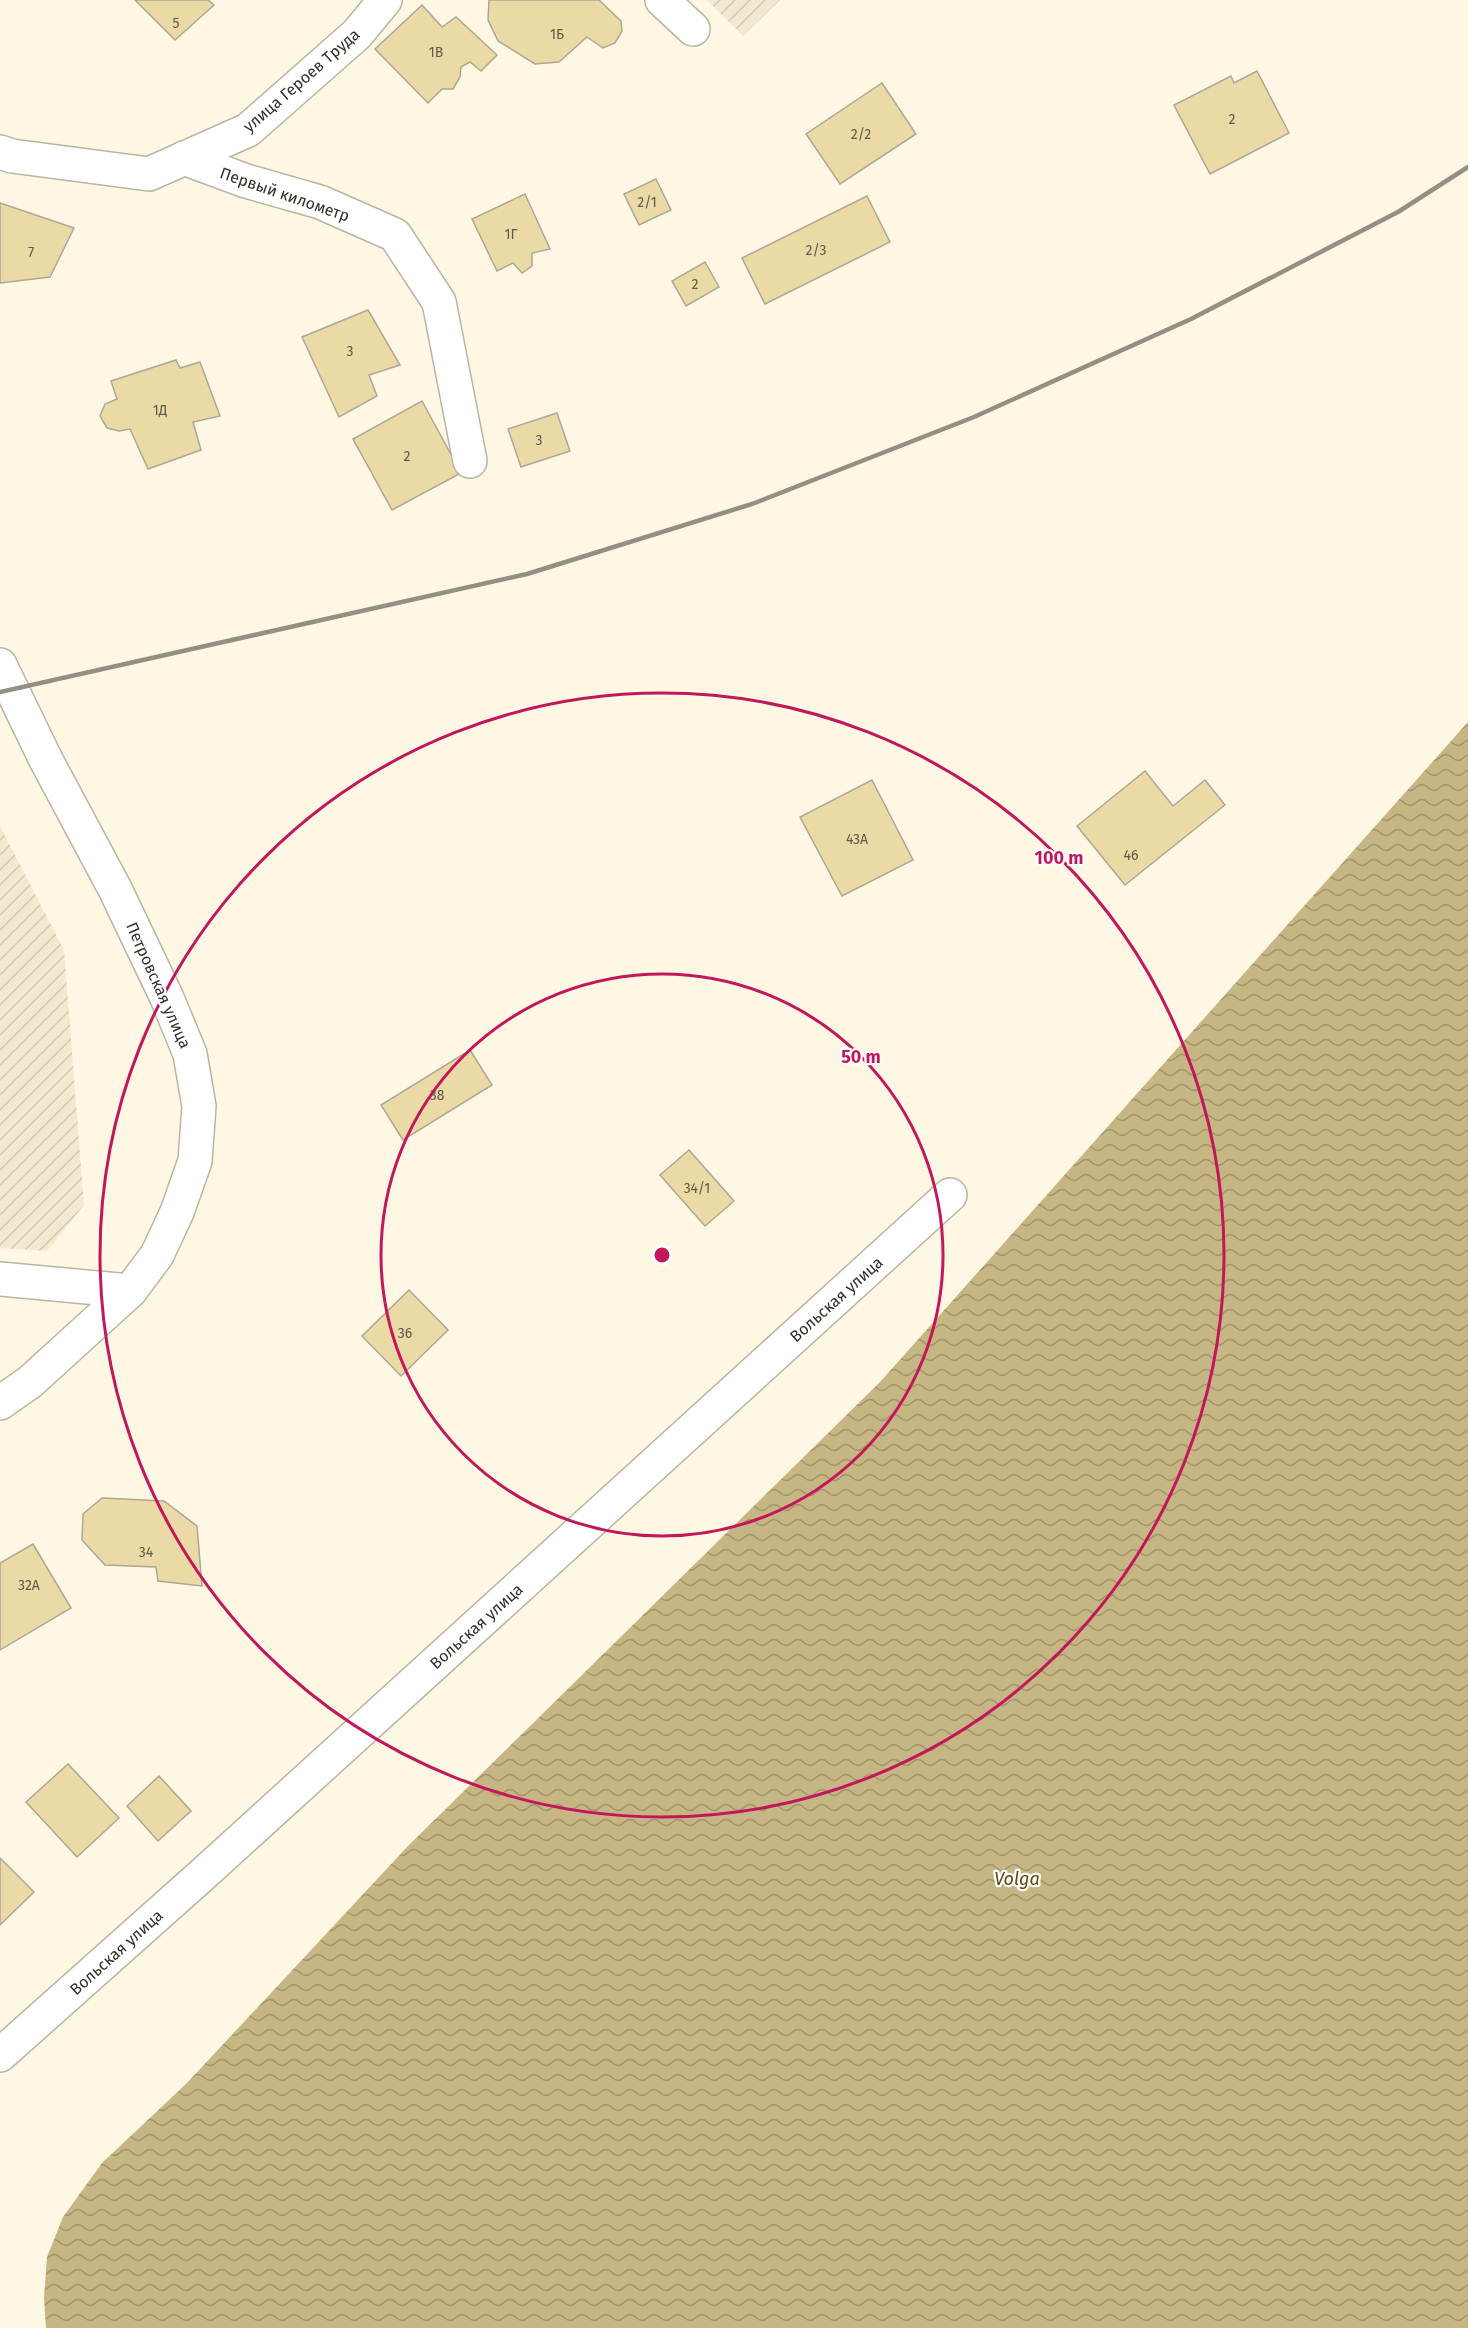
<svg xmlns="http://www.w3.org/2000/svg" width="1468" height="2328" viewBox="0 0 1468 2328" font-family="'Fira Sans',sans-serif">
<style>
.industrial{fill:url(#industrial-furrows)}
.water{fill:url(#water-waves)}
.building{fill:#ebdaa6;stroke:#ada795;stroke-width:1.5}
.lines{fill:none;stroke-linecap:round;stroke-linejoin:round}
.street-casing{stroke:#bab5a3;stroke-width:36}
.secondary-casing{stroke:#bab5a3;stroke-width:36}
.street{stroke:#fff;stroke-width:33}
.secondary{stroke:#fff;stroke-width:33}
.rail{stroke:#938f82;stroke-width:4.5}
.ring{fill:none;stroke:#c2185b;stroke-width:3}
.labels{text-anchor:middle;stroke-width:4.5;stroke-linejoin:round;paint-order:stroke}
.number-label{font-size:14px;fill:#605a48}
.street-label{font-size:16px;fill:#323029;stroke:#fff}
.water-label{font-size:18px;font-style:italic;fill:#5b4a09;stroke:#fff}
.centre{fill:#c2185b;stroke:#fff;stroke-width:3}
.ring-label{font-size:18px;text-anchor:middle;font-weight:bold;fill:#c2185b;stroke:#fff;stroke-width:4.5;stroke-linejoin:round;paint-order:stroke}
</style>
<defs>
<pattern id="industrial-furrows" width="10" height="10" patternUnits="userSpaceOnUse" patternTransform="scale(1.5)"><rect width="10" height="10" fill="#f2ead0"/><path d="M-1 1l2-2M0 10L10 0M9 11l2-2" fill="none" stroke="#d0c9b3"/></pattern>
<pattern id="water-waves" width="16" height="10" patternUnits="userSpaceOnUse" patternTransform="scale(1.5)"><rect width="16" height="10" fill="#c6b683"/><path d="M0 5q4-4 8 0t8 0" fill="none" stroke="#a1946b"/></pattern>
</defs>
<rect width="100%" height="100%" fill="#fdf7e4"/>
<g class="industrial">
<path d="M707,0h73l-37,36z"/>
<path d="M0,826l64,124 20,255 -37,46 -47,-3z"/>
</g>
<path class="water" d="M1468,722v1606h-1422l-2,-30 3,-41 16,-40 39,-54 85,-80 221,-237 473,-465z"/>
<g class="building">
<path d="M135,0h73l6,5 -39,35z"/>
<path d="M489,0h110l22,21 1,10 -7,12 -12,5 -16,-11 -28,25 -24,2 -37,-23 -10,-21z"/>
<path d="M422,5l20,22 14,-10 41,38 -16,16 -11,-9 -9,5 -1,10 -7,12h-11l-14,14 -53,-54z"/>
<path d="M1257,71l32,62 -79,41 -36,-69 57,-29 3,7z"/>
<path d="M882,83l34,51 -76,50 -34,-50z"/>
<path d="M656,179l15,31 -32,15 -15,-31z"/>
<path d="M525,194l25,55 -18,4v13l-10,7 -9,-10 -16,8 -25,-52z"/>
<path d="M867,196l23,46 -125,62 -23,-46z"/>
<path d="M0,203l74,25 -24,49 -50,6z"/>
<path d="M705,262l14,25 -33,19 -14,-25z"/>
<path d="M368,310l32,55 -31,10 8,21 -38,21 -37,-80z"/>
<path d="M176,360l4,8 20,-6 20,54 -27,6 8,28 -53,19 -18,-40 -11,2 -12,-3 -7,-12 5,-12 12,-5 -6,-18z"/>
<path d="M422,401l39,72 -69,37 -39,-71z"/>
<path d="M557,413l13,38 -49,16 -13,-38z"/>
<path d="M1145,771l28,35 32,-26 20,25 -100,80 -48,-59z"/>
<path d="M872,780l41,80 -71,36 -42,-79z"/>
<path d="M470,1050l22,35 -89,55 -22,-35z"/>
<path d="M689,1150l45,51 -29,25 -45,-51z"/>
<path d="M409,1290l39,40 -47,46 -39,-40z"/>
<path d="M102,1498l62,3 33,25 5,60 -44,-5 -2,-14 -51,-2 -23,-25 1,-26z"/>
<path d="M33,1544l38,64 -71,42v-87z"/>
<path d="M68,1764l51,54 -42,39 -51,-55z"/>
<path d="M159,1776l32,35 -33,30 -31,-35z"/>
<path d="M0,1858l34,34 -34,33z"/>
</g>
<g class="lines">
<defs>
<g id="street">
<path d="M662,0l31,29"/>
<path d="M0,152l12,4 137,18 99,-44 109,-96 28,-34"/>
<path d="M184,158l62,23 74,21 75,33 44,67 31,159"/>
<path d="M0,1279l130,12"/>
<path d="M0,2055l201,-179 749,-681"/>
</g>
<path id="secondary" d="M0,665l46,95 69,129 52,109 23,56 9,52 -4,55 -18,51 -20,43 -27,36 -100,91 -30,21"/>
</defs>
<use href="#street" class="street-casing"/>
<use href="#secondary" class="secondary-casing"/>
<use href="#street" class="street"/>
<use href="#secondary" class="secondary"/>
<path class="rail" d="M0,692l527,-118 225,-70 222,-87 217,-98 207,-107 70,-45"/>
</g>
<g class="ring">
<circle cx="662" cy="1255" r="281"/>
<circle cx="662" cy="1255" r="562"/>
</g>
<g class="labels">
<g class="number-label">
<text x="176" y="28">5</text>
<text x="557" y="39">1Б</text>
<text x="436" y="57">1В</text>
<text x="1232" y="124">2</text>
<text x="861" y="139">2/2</text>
<text x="647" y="207">2/1</text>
<text x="511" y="239">1Г</text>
<text x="816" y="255">2/3</text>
<text x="31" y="257">7</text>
<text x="695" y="289">2</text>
<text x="350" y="356">3</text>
<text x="160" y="415">1Д</text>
<text x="539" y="445">3</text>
<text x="407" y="461">2</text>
<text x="857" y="844">43А</text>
<text x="1131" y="860">46</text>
<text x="437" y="1100">38</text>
<text x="697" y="1193">34/1</text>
<text x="405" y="1338">36</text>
<text x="146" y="1557">34</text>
<text x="29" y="1590">32А</text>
</g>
<g class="street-label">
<text transform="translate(301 80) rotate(-41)" y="6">улица Героев Труда</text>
<text transform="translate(285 194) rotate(19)" y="6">Первый километр</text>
<text transform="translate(159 985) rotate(66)" y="6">Петровская улица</text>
<text transform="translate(836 1299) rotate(-42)" y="6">Вольская улица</text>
<text transform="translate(476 1626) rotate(-42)" y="6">Вольская улица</text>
<text transform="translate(116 1952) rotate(-42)" y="6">Вольская улица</text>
</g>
<g class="water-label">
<text x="1017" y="1885">Volga</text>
</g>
</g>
<circle cx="662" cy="1255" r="9" class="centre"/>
<g class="ring-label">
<text x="1059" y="864">100 m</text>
<text x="861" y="1063">50 m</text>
</g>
</svg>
